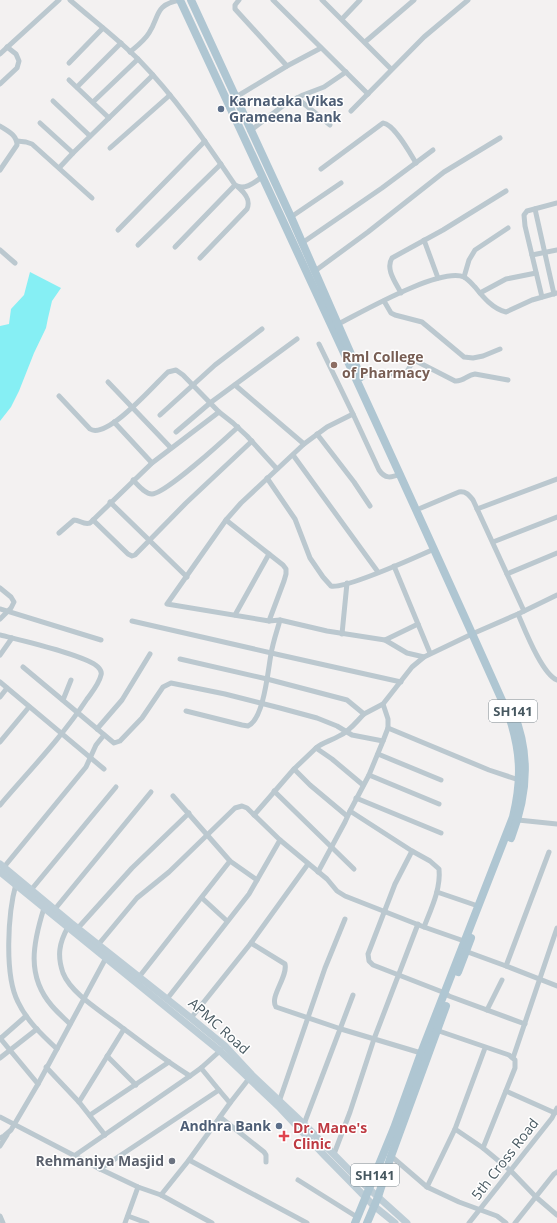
<svg xmlns="http://www.w3.org/2000/svg" width="557" height="1223" viewBox="0 0 557 1223" font-family="'Open Sans',sans-serif">
<style>
.water{fill:#86eff4}
.lines{fill:none;stroke-linecap:round;stroke-linejoin:round}
.street{stroke:#bbc8cf;stroke-width:5}
.secondary{stroke:#bdcdd6;stroke-width:7}
.primary{stroke:#afc6d2;stroke-width:8}
.service-dot{fill:#5c6f8a;stroke:#fff;stroke-width:1.5}
.education-dot{fill:#8d6e63;stroke:#fff;stroke-width:1.5}
.health-dot{fill:#e0444e;stroke:#fff;stroke-width:1.5}
.worship-dot{fill:#6b7280;stroke:#fff;stroke-width:1.5}
.labels{text-anchor:middle;stroke-width:3;stroke-linejoin:round;paint-order:stroke}
.shield{fill:#fff;stroke:#7e8a90;stroke-width:1}
.shield-label{font-size:13px;font-weight:bold;fill:#475860}
.service-label{font-size:14px;font-weight:bold;fill:#4e5e75;stroke:#fff;text-anchor:start}
.education-label{font-size:14px;font-weight:bold;fill:#785e54;stroke:#fff;text-anchor:start}
.street-label{font-size:14px;fill:#475860;stroke:#fff}
.health-label{font-size:14px;font-weight:bold;fill:#be3a42;stroke:#fff;text-anchor:start}
.worship-label{font-size:14px;font-weight:bold;fill:#5b616d;stroke:#fff;text-anchor:end}
</style>
<rect width="100%" height="100%" fill="#f3f1f1"/>
<path class="water" d="M30,272l31,16 -9,13 -4,17 -2,10 -12,25 -15,38 -8,16 -11,14v-95l9,-2 2,-15 13,-14z"/>
<g class="lines">
<g class="street">
<path d="M70,0c23,20 47,38 69,60 37,38 66,81 96,125 10,6 20,-3 28,-9"/>
<path d="M239,0l-4,5v4l52,57"/>
<path d="M273,0l95,94"/>
<path d="M322,0l69,69"/>
<path d="M342,19l18,-19"/>
<path d="M365,42l49,-42"/>
<path d="M130,52c7,-6 14,-11 19,-19 11,-17 5,-28 31,-33"/>
<path d="M0,54l59,-54"/>
<path d="M69,63l34,-35"/>
<path d="M69,80l40,38"/>
<path d="M0,84l17,-16 2,-7 -3,-7 -9,-7"/>
<path d="M77,87l44,-44"/>
<path d="M236,97l51,-31 34,-18"/>
<path d="M297,98l33,27"/>
<path d="M53,101l37,35"/>
<path d="M93,102l45,-43"/>
<path d="M351,111l73,-74 44,-37"/>
<path d="M40,123l33,30"/>
<path d="M0,126c8,5 17,9 17,19l-17,25"/>
<path d="M250,131l34,-26 19,-10 21,-8 22,-15"/>
<path d="M17,141l9,1 6,2 60,54"/>
<path d="M110,148l60,-53"/>
<path d="M59,168l14,-15 80,-78"/>
<path d="M321,169l62,-46c11,1 27,30 33,40"/>
<path d="M535,209l19,85"/>
<path d="M291,217l50,-34"/>
<path d="M118,230l87,-89"/>
<path d="M424,240l14,38"/>
<path d="M302,243l80,-55 51,-38"/>
<path d="M138,245l83,-81"/>
<path d="M175,247l60,-62"/>
<path d="M0,250l15,13"/>
<path d="M532,255l25,-5"/>
<path d="M200,258l47,-49c4,-9 -2,-16 -9,-22"/>
<path d="M315,271l53,-39 76,-60 56,-34"/>
<path d="M464,277l5,-17 6,-10 33,-22"/>
<path d="M401,293c-5,-10 -16,-24 -9,-35l51,-28 63,-39"/>
<path d="M480,293l26,-14 30,-6"/>
<path d="M542,297l-17,-71 -1,-11 3,-4 30,-8"/>
<path d="M384,301l7,12 4,2 27,7 42,35 9,1 10,-2 17,-7"/>
<path d="M338,324c24,-12 102,-57 126,-47 4,2 8,7 11,10 8,10 18,22 31,25l26,-12 25,-7"/>
<path d="M319,344l34,70 26,56c6,9 12,8 21,4"/>
<path d="M360,374l13,-2 31,3c5,-4 5,-11 12,-14l39,20c8,1 12,-6 20,-7l33,6"/>
<path d="M108,382l63,66"/>
<path d="M235,385l69,59"/>
<path d="M59,396l31,33c17,11 65,-45 78,-57l8,-2 7,5 36,37 14,11 14,13 30,33"/>
<path d="M353,414l-26,13 -23,17 -63,59 -15,17 -59,84 102,17 11,-1 47,11 58,9 22,13 17,4"/>
<path d="M160,415l55,-50 47,-36"/>
<path d="M114,422l38,41"/>
<path d="M176,432l34,-29 87,-64"/>
<path d="M317,434l37,48 16,24"/>
<path d="M293,455l85,117"/>
<path d="M267,478l28,41 15,39 13,19 8,9c15,3 85,-29 103,-37"/>
<path d="M133,480c5,5 12,14 19,14 13,0 73,-55 86,-67"/>
<path d="M110,502l77,75"/>
<path d="M421,508l38,-16c7,-1 10,3 14,8l51,111"/>
<path d="M477,509l80,-30"/>
<path d="M93,520l35,34 4,2 3,-1 51,-52 66,-62"/>
<path d="M226,520l43,34 14,11 3,4v5l-2,7 -15,40"/>
<path d="M59,533l15,-13c6,0 9,5 16,3l62,-60 67,-51"/>
<path d="M493,542l64,-25"/>
<path d="M394,566l36,87"/>
<path d="M507,574l50,-21"/>
<path d="M0,588l11,9 3,5 -3,6 -11,11"/>
<path d="M0,609l101,31"/>
<path d="M518,614c7,16 24,60 39,66"/>
<path d="M235,615l34,-61"/>
<path d="M132,621c90,21 179,41 269,61"/>
<path d="M342,634l5,-51"/>
<path d="M472,634l46,-20 39,-19"/>
<path d="M0,635c19,5 86,20 98,32 2,2 4,5 3,8 -2,9 -9,17 -14,24 -25,38 -57,71 -87,106"/>
<path d="M385,640l33,-16"/>
<path d="M0,655l12,-17"/>
<path d="M180,659l87,20 80,21 17,14 19,-10 29,-37 12,-10 48,-23"/>
<path d="M23,667l91,76 6,-2 22,-23 21,-31 8,-4 54,11 55,14 37,10 20,8 15,9 31,6"/>
<path d="M0,682l104,87"/>
<path d="M0,697l7,-9"/>
<path d="M63,700l8,-20"/>
<path d="M186,711l56,14 6,1c16,-7 20,-56 23,-72 2,-12 6,-23 9,-34"/>
<path d="M388,728l101,42 30,10"/>
<path d="M97,729l25,-29 28,-46"/>
<path d="M0,742l29,-35"/>
<path d="M316,748c7,-6 15,-7 23,-12 10,-4 17,-14 25,-22"/>
<path d="M378,754l63,26"/>
<path d="M294,769l16,16 37,31"/>
<path d="M369,775l70,29"/>
<path d="M274,791l80,78"/>
<path d="M173,796l57,65 27,19"/>
<path d="M356,798l85,35"/>
<path d="M350,811l62,40 18,10 9,8c2,20 -8,40 -15,58"/>
<path d="M254,815l40,-46 22,-21 16,11 31,26"/>
<path d="M518,820l39,4"/>
<path d="M412,851l-17,33 -27,70 1,7 4,4 72,28 4,3 76,28"/>
<path d="M4,867l82,-100 10,-22 8,-10"/>
<path d="M318,872l27,-50 5,-11 19,-36 14,-34 5,-13v-9l-5,-15"/>
<path d="M16,884c-8,28 -12,91 2,118 9,19 24,33 39,47"/>
<path d="M31,890l85,-103"/>
<path d="M437,892l41,14"/>
<path d="M202,898l25,23"/>
<path d="M44,908c-11,35 -18,68 8,98 6,7 12,12 18,18"/>
<path d="M55,909l96,-117"/>
<path d="M68,927c-9,16 -11,29 -5,46 8,20 36,37 53,50 24,18 48,37 74,53"/>
<path d="M78,928l54,-60 57,-55"/>
<path d="M251,943l34,21c3,13 -16,33 -9,43l65,22 80,24"/>
<path d="M98,945l39,-47 32,-26 66,-64 7,-2 5,2 33,32 47,39 10,12 8,5 79,31 40,14"/>
<path d="M465,951l41,15 51,20"/>
<path d="M506,966l43,-114"/>
<path d="M139,977l91,-116"/>
<path d="M167,999l82,-105 31,-54"/>
<path d="M487,1010l15,-30"/>
<path d="M191,1018l60,-75 57,-79"/>
<path d="M0,1038l38,46"/>
<path d="M1,1038l25,-22"/>
<path d="M107,1056l29,29"/>
<path d="M0,1058l37,-29"/>
<path d="M513,1058l44,-130"/>
<path d="M46,1067l33,35 26,33"/>
<path d="M201,1068l18,22"/>
<path d="M506,1091l49,22"/>
<path d="M280,1099l45,-131 20,-49"/>
<path d="M79,1102l45,-73"/>
<path d="M90,1115l79,-53"/>
<path d="M0,1117l100,52 38,18 23,8 51,28"/>
<path d="M220,1117l44,35 2,3v7"/>
<path d="M304,1124l49,-129"/>
<path d="M455,1129l30,-81"/>
<path d="M0,1138l4,-2 7,-6 27,-46 69,-128"/>
<path d="M0,1146l7,-11"/>
<path d="M483,1148l28,23 25,26 21,18"/>
<path d="M334,1154l16,-42 24,-73 44,-115"/>
<path d="M74,1156l116,-80 11,-8 20,-18"/>
<path d="M391,1156l36,31 28,-58 28,19 32,-80v-8l-6,-5 -73,-25"/>
<path d="M189,1160l118,63"/>
<path d="M100,1169l119,-79 11,13 21,-27"/>
<path d="M298,1180l59,37"/>
<path d="M427,1187l32,15 38,14 9,7"/>
<path d="M161,1195l28,-35 41,-57"/>
<path d="M0,1216l3,7"/>
<path d="M128,1216l19,7"/>
<path d="M125,1223l13,-36"/>
<path d="M469,1223l83,-105 5,-10"/>
<path d="M515,1223l39,-49 3,-2"/>
</g>
<g class="secondary">
<path d="M0,864l71,59 120,95 34,28 27,29 52,49 53,54 50,45"/>
<path d="M0,872l220,179 60,57 45,48 49,50 21,17"/>
</g>
<g class="primary">
<path d="M180,0c111,238 222,476 329,716 12,36 13,64 4,101l-92,236 -27,75 -39,95"/>
<path d="M191,0l100,217 70,160"/>
<path d="M511,838c16,-41 20,-84 2,-126"/>
<path d="M458,972l13,-34"/>
<path d="M367,1223l11,-26 13,-41 55,-150"/>
</g>
</g>
<g class="service-dot">
<circle cx="221" cy="109" r="4"/>
<circle cx="279" cy="1126" r="4"/>
</g>
<circle class="education-dot" cx="334" cy="365" r="4"/>
<path class="health-dot" d="M282 1130h4v4h4v4h-4v4h-4v-4h-4v-4h4z"/>
<circle class="worship-dot" cx="172" cy="1161" r="4"/>
<g class="labels">
<g class="shield">
<rect x="489" y="700" width="48" height="22" rx="3"/>
<rect x="351" y="1164" width="48" height="22" rx="3"/>
</g>
<g class="shield-label">
<text x="513" y="716">SH141</text>
<text x="375" y="1180">SH141</text>
</g>
<g class="service-label">
<text x="229" y="106">Karnataka Vikas<tspan x="229" dy="16">Grameena Bank</tspan></text>
<text x="271" y="1131" text-anchor="end">Andhra Bank</text>
</g>
<g class="education-label">
<text x="342" y="362">Rml College<tspan x="342" dy="16">of Pharmacy</tspan></text>
</g>
<g class="street-label">
<text transform="translate(219 1026) rotate(42)" y="5">APMC Road</text>
<text transform="translate(505 1159) rotate(-52)" y="5">5th Cross Road</text>
</g>
<g class="health-label">
<text x="293" y="1133">Dr. Mane's<tspan x="293" dy="16">Clinic</tspan></text>
</g>
<g class="worship-label">
<text x="164" y="1166">Rehmaniya Masjid</text>
</g>
</g>
</svg>
